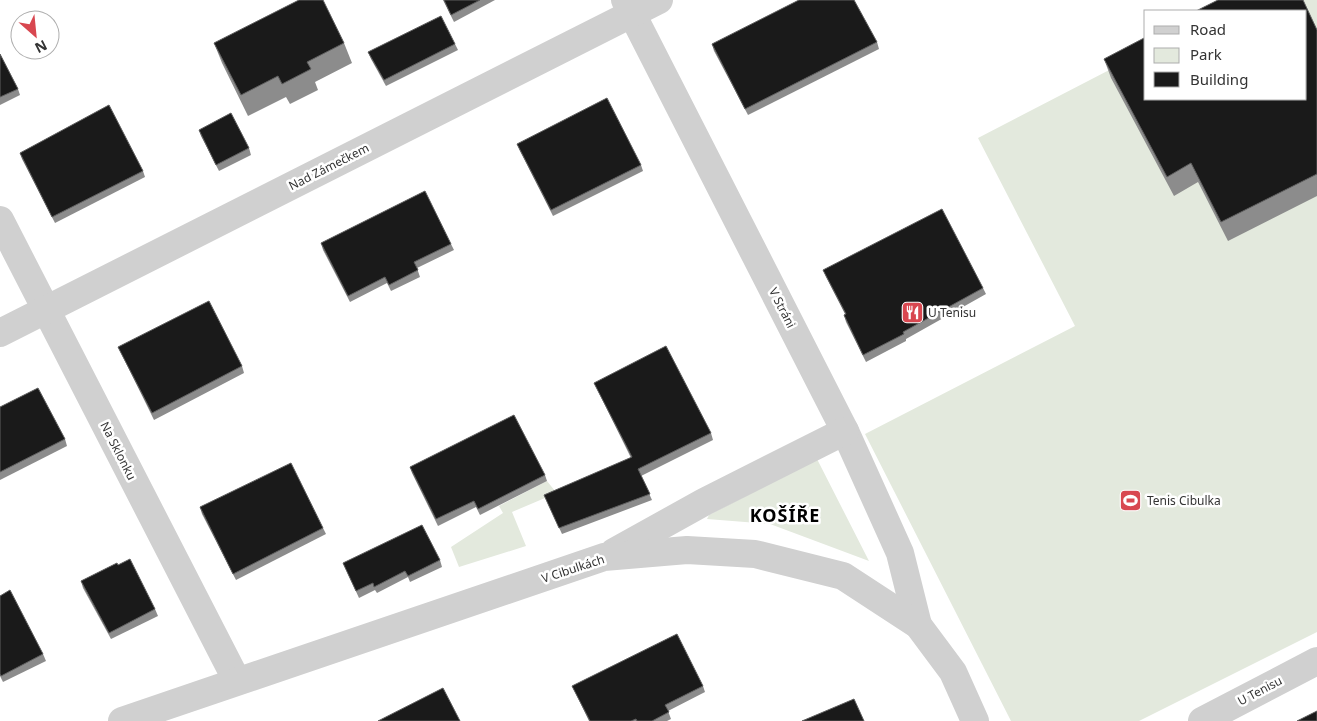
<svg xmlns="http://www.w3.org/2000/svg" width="1317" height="721" viewBox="0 0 1317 721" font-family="'Noto Sans',sans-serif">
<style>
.green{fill:#e3e9dd}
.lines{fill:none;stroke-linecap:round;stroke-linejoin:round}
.street{stroke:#d0d0d0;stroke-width:28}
.wall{fill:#8c8c8c}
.building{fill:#1a1a1a;stroke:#5f5f5f}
.labels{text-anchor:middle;stroke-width:5;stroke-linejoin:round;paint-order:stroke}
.street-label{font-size:12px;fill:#333;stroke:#fff}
.poi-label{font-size:12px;fill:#333;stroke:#fff;text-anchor:start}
.district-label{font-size:18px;font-weight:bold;letter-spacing:1px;fill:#000;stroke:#fff}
</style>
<rect width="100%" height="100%" fill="#fff"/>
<g class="green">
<path d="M1246,0h71v632l-178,89h-128l-146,-287 210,-108 -97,-188 168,-87v48h160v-88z"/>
<path d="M817,459l52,102 -99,-37 -63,-5 2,-4z"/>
<path d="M547,481l12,15 -12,6 -2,-4 -33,14 14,34 -67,21 -8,-20 52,-34 -4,-7z"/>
</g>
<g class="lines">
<g class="street">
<path d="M625,0l220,431 55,122 18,72"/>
<path d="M0,220l237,461"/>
<path d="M0,333l659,-333"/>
<path d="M614,552l90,-50 141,-71"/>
<path d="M122,721l482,-164 83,-7 68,4 88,22 75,49 35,47 22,49"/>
<path d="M1202,721l115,-60"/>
</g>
</g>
<g class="wall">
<path d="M443,0h52l-41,22z"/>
<path d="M1317,30v166l-89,45 -30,-59 -24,14 -63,-118 -7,-19z"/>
<path d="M877,42l2,7 -131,66 -34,-64 -2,-7z"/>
<path d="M214,43h130l8,20 -37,19 3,8 -28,14 -4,-7 -38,19 -26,-53z"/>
<path d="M455,44l3,6 -72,36 -15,-27 -3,-7z"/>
<path d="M0,54l18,35 2,6 -20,10z"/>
<path d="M199,130l50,18 2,7 -32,16 -18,-35z"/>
<path d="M517,144l124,21 2,6 -90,45 -33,-65z"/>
<path d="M20,153l123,18 2,6 -90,46 -33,-64z"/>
<path d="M321,243l130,1 3,6 -37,18 3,9 -29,14 -4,-8 -37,19 -27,-52z"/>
<path d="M823,270l160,18 3,6 -80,45v2l-40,21 -20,-40 -2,-7 1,-1 -19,-37z"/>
<path d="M118,347l124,19 2,7 -90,47 -33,-67z"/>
<path d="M594,383l117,50 2,7 -72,36 11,24 -90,34 -18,-39 87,-37 -34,-69z"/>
<path d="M0,407l65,32 2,7 -67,34z"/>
<path d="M410,467l135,8 2,6 -67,34 -4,-8 -38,19 -26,-53z"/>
<path d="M200,507l123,21 3,6 -90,46 -34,-66z"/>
<path d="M440,560l2,7 -32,15 -2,-5 -31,16 -2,-3 -16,8 -16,-35z"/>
<path d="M118,565l37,44 3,7 -47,23 -28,-51 -2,-7z"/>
<path d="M0,596l43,58 3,7 -43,21 -3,-6z"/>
<path d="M572,686h131l2,6 -37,19 3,8 -4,2h-78l-14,-29z"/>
</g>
<g class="building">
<path d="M299,0h24l21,43 -37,19 4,7 -29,15 -4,-8 -37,19 -27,-52z"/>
<path d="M444,0h36l-29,15z"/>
<path d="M799,0h55l23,42 -132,67 -33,-65z"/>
<path d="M1218,0h85l14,30v144l-96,48 -30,-59 -24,14 -63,-118 42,-22v62h160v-88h-110z"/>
<path d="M441,16l14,28 -71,36 -16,-28z"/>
<path d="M0,54l18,35 -18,8z"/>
<path d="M607,98l34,67 -90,45 -34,-66z"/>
<path d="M109,105l34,66 -91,46 -32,-64z"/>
<path d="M231,113l18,35 -33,17 -17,-35z"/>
<path d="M425,191l26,53 -37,18 4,8 -29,15 -4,-8 -37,19 -27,-53z"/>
<path d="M942,209l41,79 -80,44 1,2 -41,21 -19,-40 2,-1 -23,-44z"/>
<path d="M209,301l33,65 -90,47 -34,-66z"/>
<path d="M666,346l45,87 -73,36 12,25 -91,34 -15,-33 88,-38 -38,-74z"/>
<path d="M38,388l27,51 -65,33v-65z"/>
<path d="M514,415l31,60 -67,34 -4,-8 -38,18 -26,-52z"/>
<path d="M291,463l32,65 -90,46 -33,-67z"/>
<path d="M422,525l18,35 -32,16 -3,-5 -31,16 -1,-4 -17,8 -13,-28z"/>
<path d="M130,559l25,50 -46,24 -28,-52 36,-18 1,2z"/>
<path d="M10,590l33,64 -42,22 -1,-2v-78z"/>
<path d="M677,634l26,52 -38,19 4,7 -17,9h-15l-1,-2 -5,2h-41l-18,-35z"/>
<path d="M443,688l17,33h-82z"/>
<path d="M854,699l10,22h-62z"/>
<path d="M1317,711v10h-20z"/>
</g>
<defs>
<symbol id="restaurant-square" viewBox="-11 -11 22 22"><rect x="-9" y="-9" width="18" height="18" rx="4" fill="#d84750" stroke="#fff"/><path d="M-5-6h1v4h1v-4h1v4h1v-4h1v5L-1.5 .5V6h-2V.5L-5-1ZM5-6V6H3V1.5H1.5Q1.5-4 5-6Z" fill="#fff"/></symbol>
<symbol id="stadium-square" viewBox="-11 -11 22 22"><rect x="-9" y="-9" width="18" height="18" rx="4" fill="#d84750" stroke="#fff"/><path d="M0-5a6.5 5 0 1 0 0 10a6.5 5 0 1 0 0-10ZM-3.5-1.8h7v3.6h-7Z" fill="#fff"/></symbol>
</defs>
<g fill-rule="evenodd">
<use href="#restaurant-square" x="900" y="300" width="25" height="25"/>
<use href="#stadium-square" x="1118" y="488" width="25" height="25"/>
</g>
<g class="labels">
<g class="street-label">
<text transform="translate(329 167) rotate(-27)" y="4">Nad Zámečkem</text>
<text transform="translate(782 308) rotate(63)" y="4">V Stráni</text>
<text transform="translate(118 451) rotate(63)" y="4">Na Sklonku</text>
<text transform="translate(573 569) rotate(-18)" y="4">V Cibulkách</text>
<text transform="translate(1260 691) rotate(-28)" y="4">U Tenisu</text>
</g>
<g class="poi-label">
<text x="928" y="317">U Tenisu</text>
<text x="1147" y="505">Tenis Cibulka</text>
</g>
<g class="district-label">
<text x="785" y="522">KOŠÍŘE</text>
</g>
</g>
<rect x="1144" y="10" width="162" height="90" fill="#ffffff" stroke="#adadad"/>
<rect x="1154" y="26" width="25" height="8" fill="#d0d0d0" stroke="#adadad"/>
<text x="1190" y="35" font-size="15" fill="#333333">Road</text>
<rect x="1154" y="48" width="25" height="15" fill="#e3e9dd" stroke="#adadad"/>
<text x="1190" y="60" font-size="15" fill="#333333">Park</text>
<rect x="1154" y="72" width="25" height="15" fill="#1a1a1a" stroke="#adadad"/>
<text x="1190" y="85" font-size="15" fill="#333333">Building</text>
<g transform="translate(35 35) rotate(153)"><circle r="24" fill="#ffffff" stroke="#adadad"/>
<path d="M0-4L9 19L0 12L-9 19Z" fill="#d84750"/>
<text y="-8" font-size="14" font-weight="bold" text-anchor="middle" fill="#333333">N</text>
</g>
</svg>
